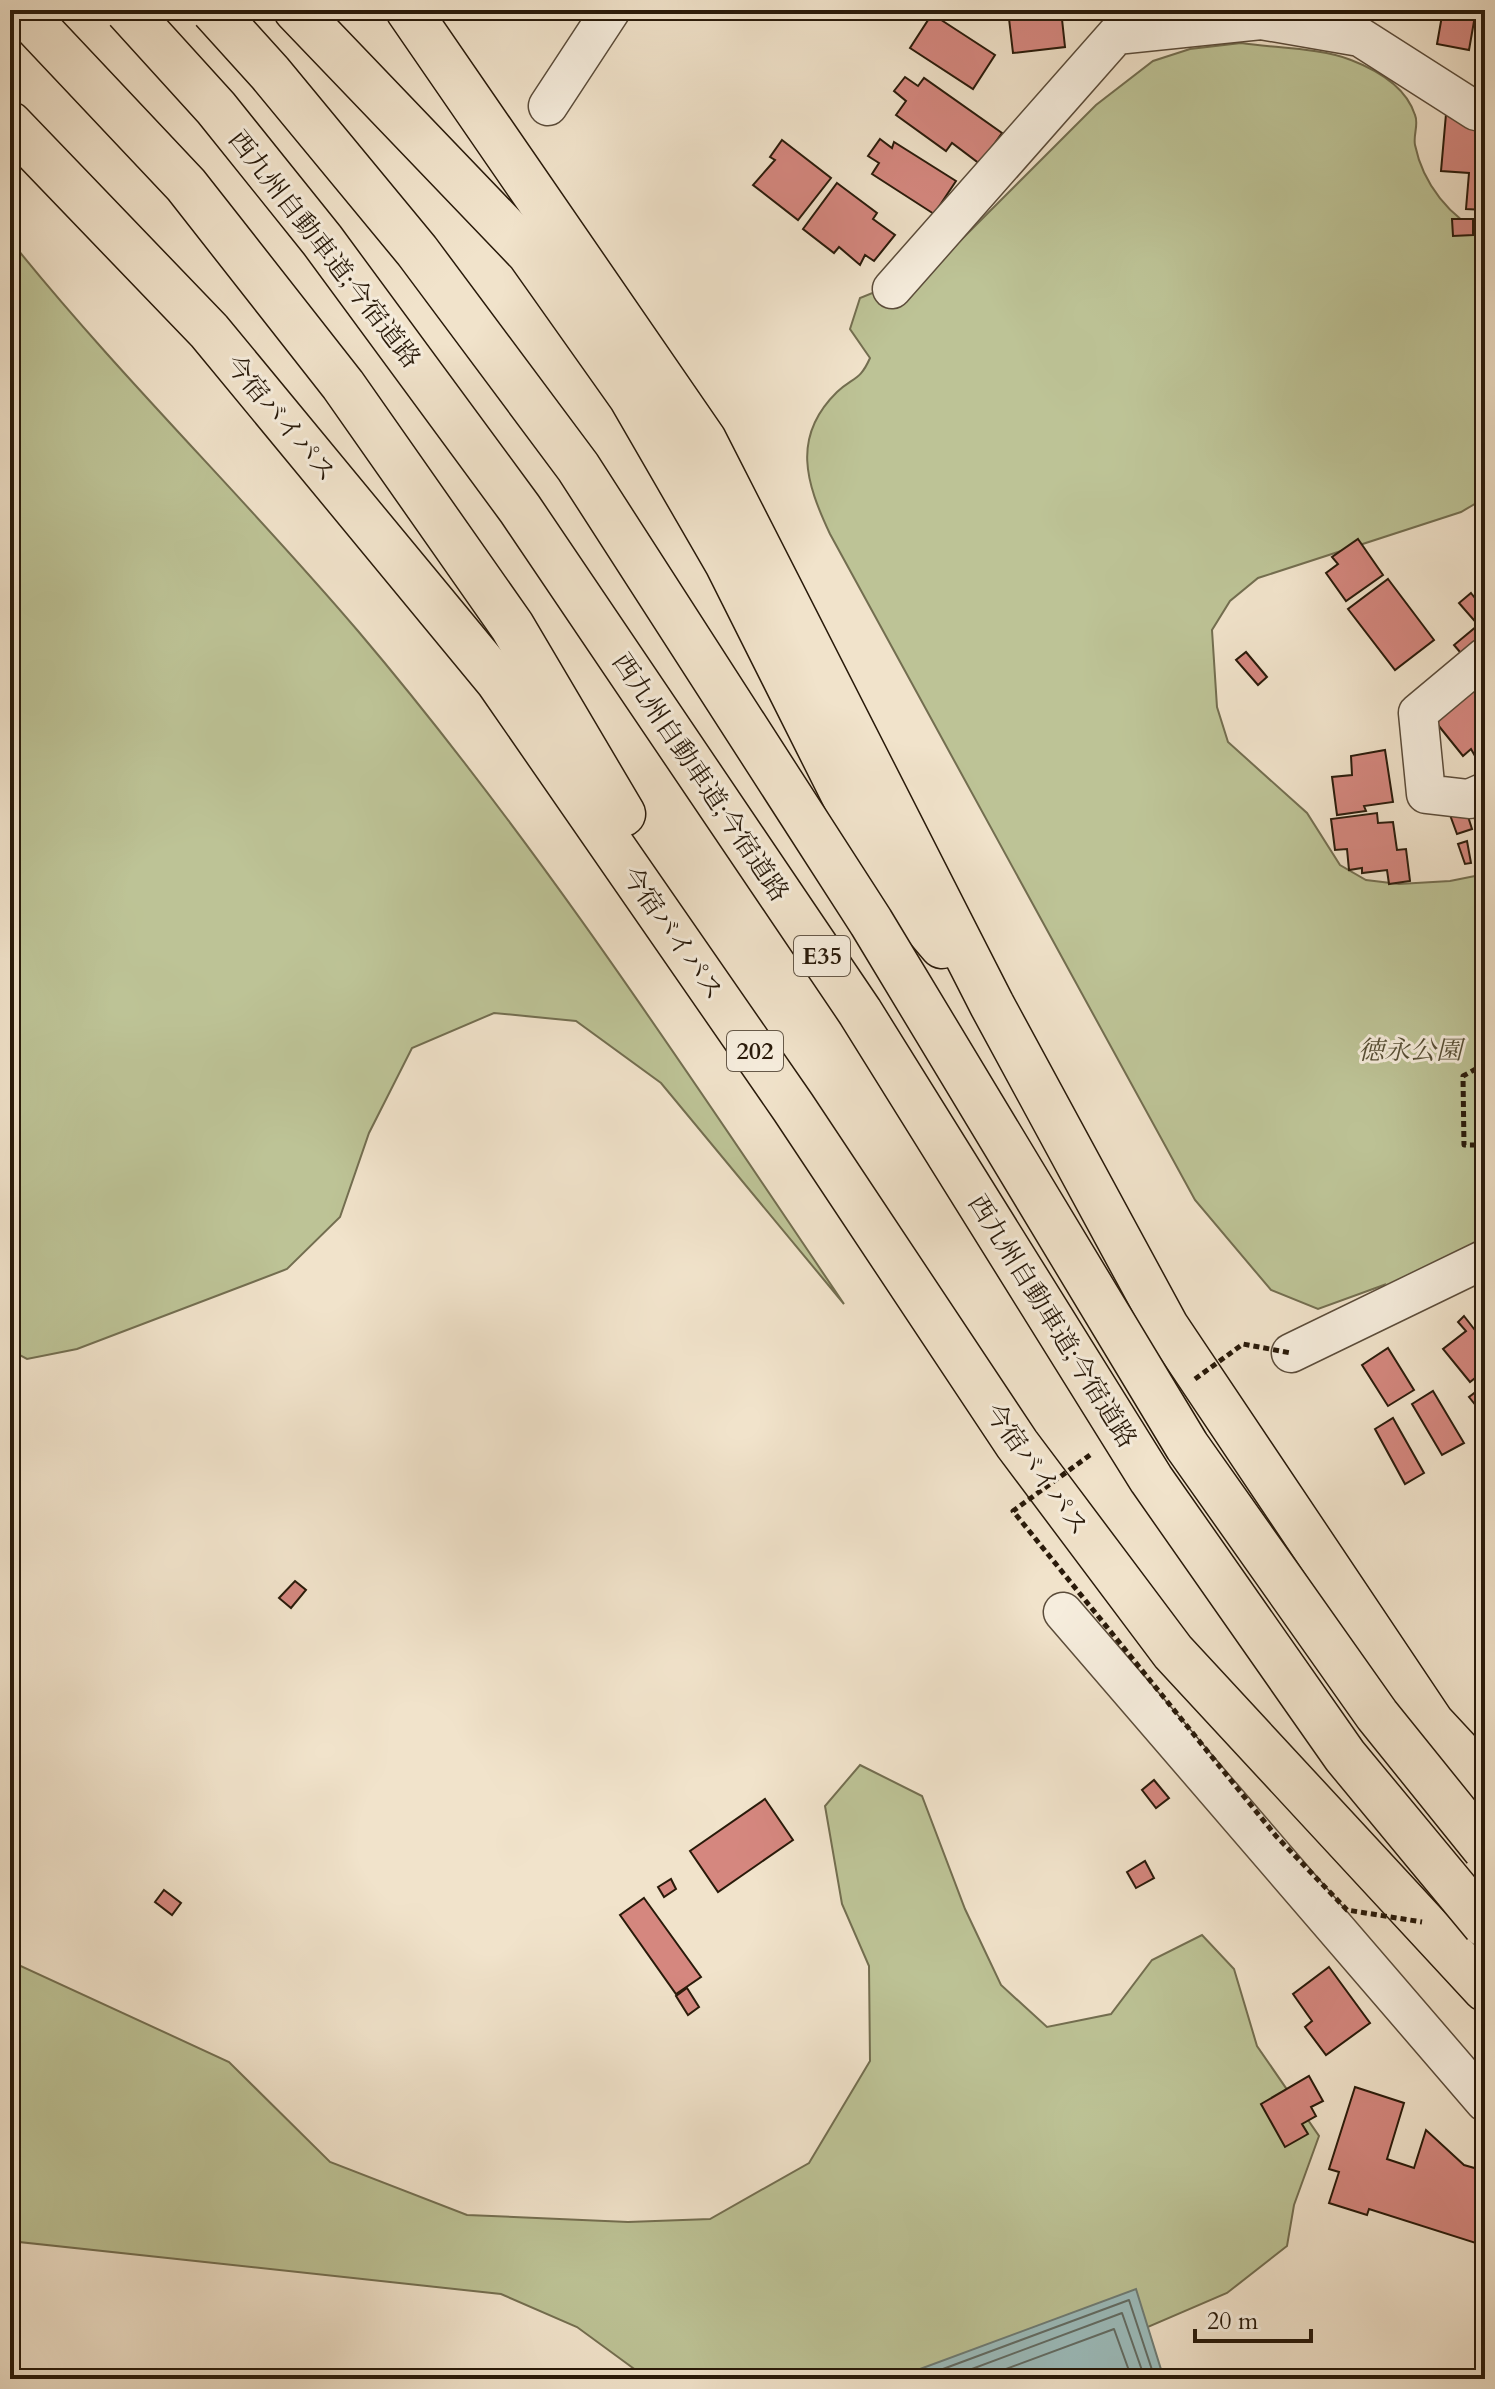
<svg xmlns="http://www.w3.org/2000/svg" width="1495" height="2389" viewBox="0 0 1495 2389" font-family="Cardo,'Noto Serif JP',serif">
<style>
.green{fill:#bdc396;stroke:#736e50;stroke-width:2}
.water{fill:#9cbdbd;stroke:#6e7c75;stroke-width:2}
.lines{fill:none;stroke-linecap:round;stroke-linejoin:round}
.shore{stroke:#626c64;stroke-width:2}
.building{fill:#d5877f;stroke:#291a0a;stroke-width:2}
.street-casing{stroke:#5b4c3a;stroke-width:41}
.highway-casing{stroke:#291a0a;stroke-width:47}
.path{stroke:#291a0a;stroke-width:5;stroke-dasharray:6 4;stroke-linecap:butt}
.street{stroke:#f6eddd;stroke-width:38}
.highway{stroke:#f1e3cb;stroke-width:44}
.highway-bridge-casing{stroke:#291a0a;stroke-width:47;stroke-linecap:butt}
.path-bridge{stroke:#291a0a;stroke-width:5;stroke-dasharray:6 4;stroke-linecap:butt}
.highway-bridge{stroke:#f1e3cb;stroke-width:44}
.labels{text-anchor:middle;stroke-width:6;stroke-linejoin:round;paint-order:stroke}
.shield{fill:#f6eddd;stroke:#665949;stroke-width:2}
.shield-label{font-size:24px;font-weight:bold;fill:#291a0a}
.street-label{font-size:26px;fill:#291a0a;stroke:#f6eddd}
.park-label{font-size:26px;font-style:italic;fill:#554d34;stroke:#f6eddd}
</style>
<rect width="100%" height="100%" fill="#f1e3cb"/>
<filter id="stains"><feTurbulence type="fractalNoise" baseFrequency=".0025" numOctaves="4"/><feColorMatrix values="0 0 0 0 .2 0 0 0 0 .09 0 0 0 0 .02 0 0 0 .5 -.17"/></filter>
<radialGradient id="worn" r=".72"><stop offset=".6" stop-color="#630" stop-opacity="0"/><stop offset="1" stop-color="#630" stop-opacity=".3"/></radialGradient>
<g class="green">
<path d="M1241,43c32,5 81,5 110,17 26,10 55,27 64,55 4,9 -2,20 0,30 8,39 35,73 70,89v264l-24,14 -203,66 -28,23 -18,29 5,77 11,35 79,71 33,52 26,15 33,4 51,-3 35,-7v375l-104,41 3,-5 -66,24 -47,-19 -76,-90 -365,-666c-24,-51 -39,-97 7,-142 16,-15 23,-11 33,-34l-20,-29 10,-31 72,-29 164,-164 57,-44 37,-12z"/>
<path d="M10,240c109,136 235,258 348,391 179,211 331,444 486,673l-183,-221 -85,-62 -82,-8 -82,35 -43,85 -29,84 -53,52 -210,80 -50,10 -17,-9z"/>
<path d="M860,1765l62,31 43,113 36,76 46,42 64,-13 41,-54 50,-25 32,34 23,77 62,90 -25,69 -7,41 -60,47 -200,86h-379l-71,-52 -76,-33 -491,-53v-280l219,101 101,100 137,53 161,7 82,-3 99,-56 61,-102 -1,-95 -27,-62 -17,-98z"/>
</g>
<path class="water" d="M1136,2289l28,90h-271z"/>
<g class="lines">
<g class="shore">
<path d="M916,2379l213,-79 26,79"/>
<path d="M945,2379l177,-66 23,66"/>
<path d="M979,2379l135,-50 18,50"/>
</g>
</g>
<g class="building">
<path d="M1008,10h53l4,37 -52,6z"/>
<path d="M1443,10h33l-7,40 -32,-6z"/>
<path d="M932,14l63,41 -22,34 -63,-41z"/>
<path d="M905,77l13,9 6,-8 78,55 -22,31 -28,-21 -6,8 -50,-36 10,-14 -12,-10z"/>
<path d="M1446,114l39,3v93l-19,-1 3,-36 -28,-2z"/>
<path d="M880,139l12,9 2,-6 62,39 -22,33 -62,-40 7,-11 -11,-7z"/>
<path d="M782,140l49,38 -33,42 -45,-35 22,-25 -5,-3z"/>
<path d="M837,183l40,30 -4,6 22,16 -21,26 -9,-6 -5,10 -21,-18 -5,6 -31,-24z"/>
<path d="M1452,219h21v16l-20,1z"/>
<path d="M1358,539l25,36 -37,26 -20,-28 12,-9 -6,-7z"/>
<path d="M1388,579l46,61 -39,30 -47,-61z"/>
<path d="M1471,593l14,18v11l-6,4 -20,-23z"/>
<path d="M1477,626l8,9v8l-19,16 -12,-14z"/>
<path d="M1246,652l21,25 -9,8 -22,-25z"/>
<path d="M1473,686l12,14 -2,70 -12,-21 -8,7 -29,-36z"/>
<path d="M1385,750l8,52 -29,4 2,5 -29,4 -5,-38 20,-2 -1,-19z"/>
<path d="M1485,806v43l-13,-38z"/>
<path d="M1466,810l6,19 -15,5 -7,-19z"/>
<path d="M1377,813l1,10 15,-1 4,28 9,-1 4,32 -21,3 -2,-14 -25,3v-5l-13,2 -2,-21 -12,1 -4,-31z"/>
<path d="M1467,841l4,22 -6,1 -7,-20z"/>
<path d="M1464,1316l21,27v27l-15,12 -27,-33 23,-18 -8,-9z"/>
<path d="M1388,1348l26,42 -26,16 -26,-41z"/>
<path d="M1485,1385v32l-16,-20z"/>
<path d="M1433,1391l31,52 -22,12 -30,-51z"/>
<path d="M1393,1418l31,55 -19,11 -30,-55z"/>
<path d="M295,1581l11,9 -15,18 -12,-10z"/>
<path d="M1154,1780l15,18 -13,10 -14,-18z"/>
<path d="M765,1799l28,41 -75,52 -28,-41z"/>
<path d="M1145,1861l9,17 -18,10 -9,-16z"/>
<path d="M671,1879l5,10 -12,8 -6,-10z"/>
<path d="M164,1890l17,13 -9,12 -17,-13z"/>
<path d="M644,1898l57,79 -25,17 -56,-79z"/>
<path d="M1329,1967l41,56 -44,32 -21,-28 7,-6 -19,-27z"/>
<path d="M687,1988l12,19 -11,8 -12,-19z"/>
<path d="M1309,2076l14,25 -12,6 5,9 -14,8 6,10 -23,13 -24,-43z"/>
<path d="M1355,2087l49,16 -17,56 27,9 12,-38 38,35 21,6v75l-116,-37 -2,6 -38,-12 10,-31 -10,-3z"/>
</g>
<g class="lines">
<defs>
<g id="street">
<path d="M548,106l63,-96"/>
<path d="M892,289l224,-254 145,-15 99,17 116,74 9,1"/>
<path d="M1485,657l-67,56 8,81 43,5 16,-7"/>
<path d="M1291,1353l194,-94"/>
<path d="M1063,1612l422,490"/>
</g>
<g id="highway">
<path d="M21,10l165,175 157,200 169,241 111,188"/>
<path d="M296,10l233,243 102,144 96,166 159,317 56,66"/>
<path d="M408,10l296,430 288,565 174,321 266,397 53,57"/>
<path d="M10,124l199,207 289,350 295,426 224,337 156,208 312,337"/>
</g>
</defs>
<use href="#street" class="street-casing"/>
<use href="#highway" class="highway-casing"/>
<path class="path" d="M1485,1064l-22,12 1,69h21"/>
<use href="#street" class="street"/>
<use href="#highway" class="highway"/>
<defs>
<g id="highway-bridge">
<path d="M127,10l89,98 106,132 198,269 340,503 291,467 194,277 140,169"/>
<path d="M213,10l57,63 147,178 161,216 293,455 316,524 190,269 108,134"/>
</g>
</defs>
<use href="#highway-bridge" class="highway-bridge-casing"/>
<g class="path-bridge">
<path d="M1195,1379l48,-35 48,9"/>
<path d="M1090,1455l-77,56 263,325 71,74 75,12"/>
</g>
<use href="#highway-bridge" class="highway-bridge"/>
</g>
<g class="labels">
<g class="shield">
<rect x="794" y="936" width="56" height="40" rx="6"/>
<rect x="727" y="1031" width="56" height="40" rx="6"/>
</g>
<g class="shield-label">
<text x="822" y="964">E35</text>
<text x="755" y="1059">202</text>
</g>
<g class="street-label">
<text transform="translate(325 249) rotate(52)" y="9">西九州自動車道;今宿道路</text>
<text transform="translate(281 418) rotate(50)" y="9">今宿バイパス</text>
<text transform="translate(701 777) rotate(56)" y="9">西九州自動車道;今宿道路</text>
<text transform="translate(673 933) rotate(55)" y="9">今宿バイパス</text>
<text transform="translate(1053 1321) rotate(58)" y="9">西九州自動車道;今宿道路</text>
<text transform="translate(1037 1469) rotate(54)" y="9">今宿バイパス</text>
</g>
<g class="park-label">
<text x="1410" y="1059">徳永公園</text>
</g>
</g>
<rect width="1495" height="2389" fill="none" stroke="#f1e3cb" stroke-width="40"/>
<rect x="12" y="12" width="1471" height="2365" fill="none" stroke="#291a0a" stroke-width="4"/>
<rect x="20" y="20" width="1455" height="2349" fill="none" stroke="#291a0a" stroke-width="2"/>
<path d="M1195 2329v12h116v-12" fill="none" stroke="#291a0a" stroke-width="4"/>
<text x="1207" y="2329" font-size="24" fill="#291a0a" stroke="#f6eddd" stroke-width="6" paint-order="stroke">20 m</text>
<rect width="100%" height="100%" filter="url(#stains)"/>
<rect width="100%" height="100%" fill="url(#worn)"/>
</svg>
